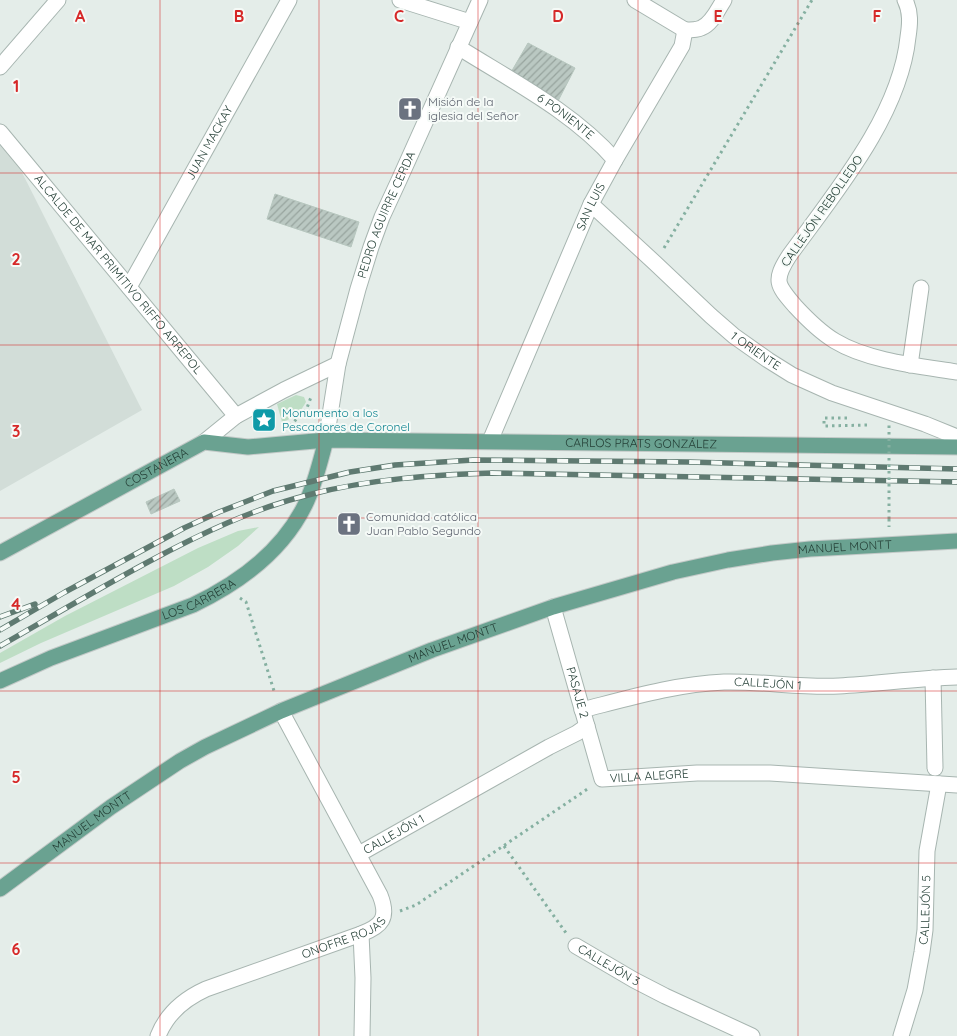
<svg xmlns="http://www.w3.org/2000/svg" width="957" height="1036" viewBox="0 0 957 1036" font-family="Quicksand,sans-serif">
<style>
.built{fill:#d2ddd8}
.green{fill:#bedec5}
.building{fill:url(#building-hatch);stroke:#b7c7bf}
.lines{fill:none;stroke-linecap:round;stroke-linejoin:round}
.minor-casing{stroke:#a7b5b0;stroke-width:17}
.major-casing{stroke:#c2c9c7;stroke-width:17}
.path{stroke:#85b0a1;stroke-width:3;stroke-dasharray:2.5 4;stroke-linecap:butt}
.minor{stroke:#fff;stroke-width:15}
.major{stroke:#6aa291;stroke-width:15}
.rail-casing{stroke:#5f7a71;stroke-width:5.5}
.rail{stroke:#f5faf7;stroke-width:4;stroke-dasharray:11;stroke-linecap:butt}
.path-bridge{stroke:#85b0a1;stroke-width:3;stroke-dasharray:2.5 4;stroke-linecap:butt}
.grid{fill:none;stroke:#d62828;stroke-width:1;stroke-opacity:0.55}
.labels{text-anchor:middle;stroke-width:4;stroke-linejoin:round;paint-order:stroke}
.worship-label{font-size:12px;fill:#5b616d;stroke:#f5faf7;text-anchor:start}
.street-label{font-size:12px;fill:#243f36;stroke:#f5faf7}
.culture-label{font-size:12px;fill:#0d838f;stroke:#f5faf7;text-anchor:start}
.grid-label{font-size:16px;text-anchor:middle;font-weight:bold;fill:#d62828;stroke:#f5faf7;stroke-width:4;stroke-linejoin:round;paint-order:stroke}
</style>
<defs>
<pattern id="building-hatch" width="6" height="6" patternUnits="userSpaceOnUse" patternTransform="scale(1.25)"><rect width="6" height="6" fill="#bac8c2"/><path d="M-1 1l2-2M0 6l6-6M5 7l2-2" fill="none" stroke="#97a49e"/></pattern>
</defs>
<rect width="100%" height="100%" fill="#e4ede9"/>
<path class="built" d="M0,129l142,281 -142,81z"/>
<g class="green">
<path d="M296,395l8,2 2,5c-6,11 -12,16 -24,20l-5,-18z"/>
<path d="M259,527l-21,19 -30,21 -34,19 -133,57 -41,20v-10l65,-37 133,-68 40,-17z"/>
</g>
<g class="building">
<path d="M528,43l47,25 -17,33 -48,-27z"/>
<path d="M275,194l84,28 -8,25 -84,-28z"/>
<path d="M174,489l6,12 -29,13 -5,-12z"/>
</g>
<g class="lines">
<defs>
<g id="minor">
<path d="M400,0l70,22"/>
<path d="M635,0l50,30"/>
<path d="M905,0c6,12 5,24 3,37 -8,79 -74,157 -119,219 -16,25 -12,29 6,50 12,13 25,26 40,35 33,20 84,25 122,31"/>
<path d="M685,30c5,0 12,0 16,-2 11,-4 17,-19 23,-28"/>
<path id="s1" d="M458,47c54,34 115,65 157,113"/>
<path d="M0,67l58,-67"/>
<path id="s2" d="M0,132l236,284"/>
<path id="s3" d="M591,204l64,59 56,53 23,20 34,24 24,15 40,18 93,31 32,13"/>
<path id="s4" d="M129,287l160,-287"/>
<path d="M910,365l11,-77"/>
<path id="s5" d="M326,440l12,-76 20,-75 13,-42 11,-30 18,-39 80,-178"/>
<path id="s6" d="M490,441l101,-237 24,-44 67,-114 3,-16"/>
<path d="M204,442l32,-26 48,-26 54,-26"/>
<path id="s7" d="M553,607l49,172 95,-6h73l187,12"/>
<path d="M933,678l2,90"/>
<path id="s8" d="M582,710c47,-12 94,-26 142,-28 39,-1 77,6 115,4 39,-2 78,-8 118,-9"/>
<path id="s9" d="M359,854l190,-107 28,-14 10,-7"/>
<path d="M361,934l2,44 -1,58"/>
<path id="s10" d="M576,946l58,34 31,16 87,40"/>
<path id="s11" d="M158,1036c9,-23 26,-37 48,-47l155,-55c21,-8 28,-16 19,-39l-99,-184"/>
<path id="s12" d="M901,1036l14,-46 7,-38 3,-22 2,-79 12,-67"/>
</g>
<g id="major">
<path id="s13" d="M0,553l204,-111 44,5 78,-7 631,7"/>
<path id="s14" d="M0,681l51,-23 142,-53c46,-22 89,-53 112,-100 10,-20 15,-43 21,-65"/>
<path id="s15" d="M0,889l111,-82 69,-46 25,-14 76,-36 151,-61 121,-43 120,-35 55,-12 44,-7 38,-4 147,-8"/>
</g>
</defs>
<use href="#minor" class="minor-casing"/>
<use href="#major" class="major-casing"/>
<g class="path">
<path d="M664,248l148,-248"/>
<path d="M847,418h-23v8l45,-1"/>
<path d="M290,426l17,-18 4,-11"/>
<path d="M889,519v8"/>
<path d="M240,598l6,4 29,92"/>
<path d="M504,846l62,87"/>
<path d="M400,911l16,-6 173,-117"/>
</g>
<use href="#minor" class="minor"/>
<use href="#major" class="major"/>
<defs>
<g id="rail">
<path d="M0,617l35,-13"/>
<path d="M0,630l65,-38 119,-64 35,-16 54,-21 77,-19 45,-7 78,-5 215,2 269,7"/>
<path d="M0,646c49,-28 98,-57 148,-84 52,-28 106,-54 164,-68 59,-15 119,-19 180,-21l465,9"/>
</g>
</defs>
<use href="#rail" class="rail-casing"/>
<use href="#rail" class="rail"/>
<path class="path-bridge" d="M889,519v-94"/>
</g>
<path class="grid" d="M160,0v1036M319,0v1036M478,0v1036M638,0v1036M798,0v1036M0,173h957M0,345h957M0,518h957M0,691h957M0,863h957"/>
<defs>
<symbol id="church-square" viewBox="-11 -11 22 22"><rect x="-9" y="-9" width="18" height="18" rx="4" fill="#6b7280" stroke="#f5faf7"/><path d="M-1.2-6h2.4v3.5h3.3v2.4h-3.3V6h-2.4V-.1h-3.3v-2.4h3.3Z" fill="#fff"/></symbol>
<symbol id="sight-square" viewBox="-11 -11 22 22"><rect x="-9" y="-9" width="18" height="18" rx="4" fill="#0f9aa8" stroke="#f5faf7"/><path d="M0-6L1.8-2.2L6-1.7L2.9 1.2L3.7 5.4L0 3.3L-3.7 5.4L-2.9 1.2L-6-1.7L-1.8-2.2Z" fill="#fff"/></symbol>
</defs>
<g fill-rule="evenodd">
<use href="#church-square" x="396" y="95" width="28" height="28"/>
<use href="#sight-square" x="250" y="406" width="28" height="28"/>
<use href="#church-square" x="335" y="510" width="28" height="28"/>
</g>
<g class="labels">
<g class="worship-label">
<text x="428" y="106">Misión de la<tspan x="428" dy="14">iglesia del Señor</tspan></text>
<text x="366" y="521">Comunidad católica<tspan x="366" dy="14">Juan Pablo Segundo</tspan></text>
</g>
<g class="street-label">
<text dy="4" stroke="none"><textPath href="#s1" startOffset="128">6 PONIENTE</textPath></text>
<text dy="4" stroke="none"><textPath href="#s4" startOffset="165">JUAN MACKAY</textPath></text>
<text dy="4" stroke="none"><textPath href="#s6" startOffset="255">SAN LUIS</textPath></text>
<text transform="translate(822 211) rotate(-55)" y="4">CALLEJÓN REBOLLEDO</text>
<text dy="4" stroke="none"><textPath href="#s5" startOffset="234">PEDRO AGUIRRE CERDA</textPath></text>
<text dy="4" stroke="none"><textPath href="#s2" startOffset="185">ALCALDE DE MAR PRIMITIVO RIFFO ARREPOL</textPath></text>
<text dy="4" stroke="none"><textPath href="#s3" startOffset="221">1 ORIENTE</textPath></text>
<text dy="4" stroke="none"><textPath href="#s13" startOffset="670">CARLOS PRATS GONZÁLEZ</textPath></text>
<text dy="4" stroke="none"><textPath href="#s13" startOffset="178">COSTANERA</textPath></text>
<text dy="4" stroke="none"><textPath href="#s15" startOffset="924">MANUEL MONTT</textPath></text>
<text dy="4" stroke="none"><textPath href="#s14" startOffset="215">LOS CARRERA</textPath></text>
<text dy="4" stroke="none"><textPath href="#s15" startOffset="519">MANUEL MONTT</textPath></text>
<text dy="4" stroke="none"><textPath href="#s8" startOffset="189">CALLEJÓN 1</textPath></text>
<text dy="4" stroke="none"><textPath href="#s7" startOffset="89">PASAJE 2</textPath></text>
<text dy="4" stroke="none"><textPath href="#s7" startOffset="226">VILLA ALEGRE</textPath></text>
<text dy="4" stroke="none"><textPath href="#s15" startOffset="114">MANUEL MONTT</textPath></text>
<text dy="4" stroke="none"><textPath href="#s9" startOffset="40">CALLEJÓN 1</textPath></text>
<text dy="4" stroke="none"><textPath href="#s12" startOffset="129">CALLEJÓN 5</textPath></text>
<text dy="4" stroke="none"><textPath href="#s11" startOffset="216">ONOFRE ROJAS</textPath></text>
<text dy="4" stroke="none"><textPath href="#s10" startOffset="38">CALLEJÓN 3</textPath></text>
</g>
<g class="culture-label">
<text x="282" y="417">Monumento a los<tspan x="282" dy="14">Pescadores de Coronel</tspan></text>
</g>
</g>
<g class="grid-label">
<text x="80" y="22">A</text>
<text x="239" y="22">B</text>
<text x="399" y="22">C</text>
<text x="558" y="22">D</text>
<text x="718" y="22">E</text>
<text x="877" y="22">F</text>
<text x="16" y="92">1</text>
<text x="16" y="265">2</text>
<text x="16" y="437">3</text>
<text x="16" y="610">4</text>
<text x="16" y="783">5</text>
<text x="16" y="955">6</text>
</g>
</svg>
